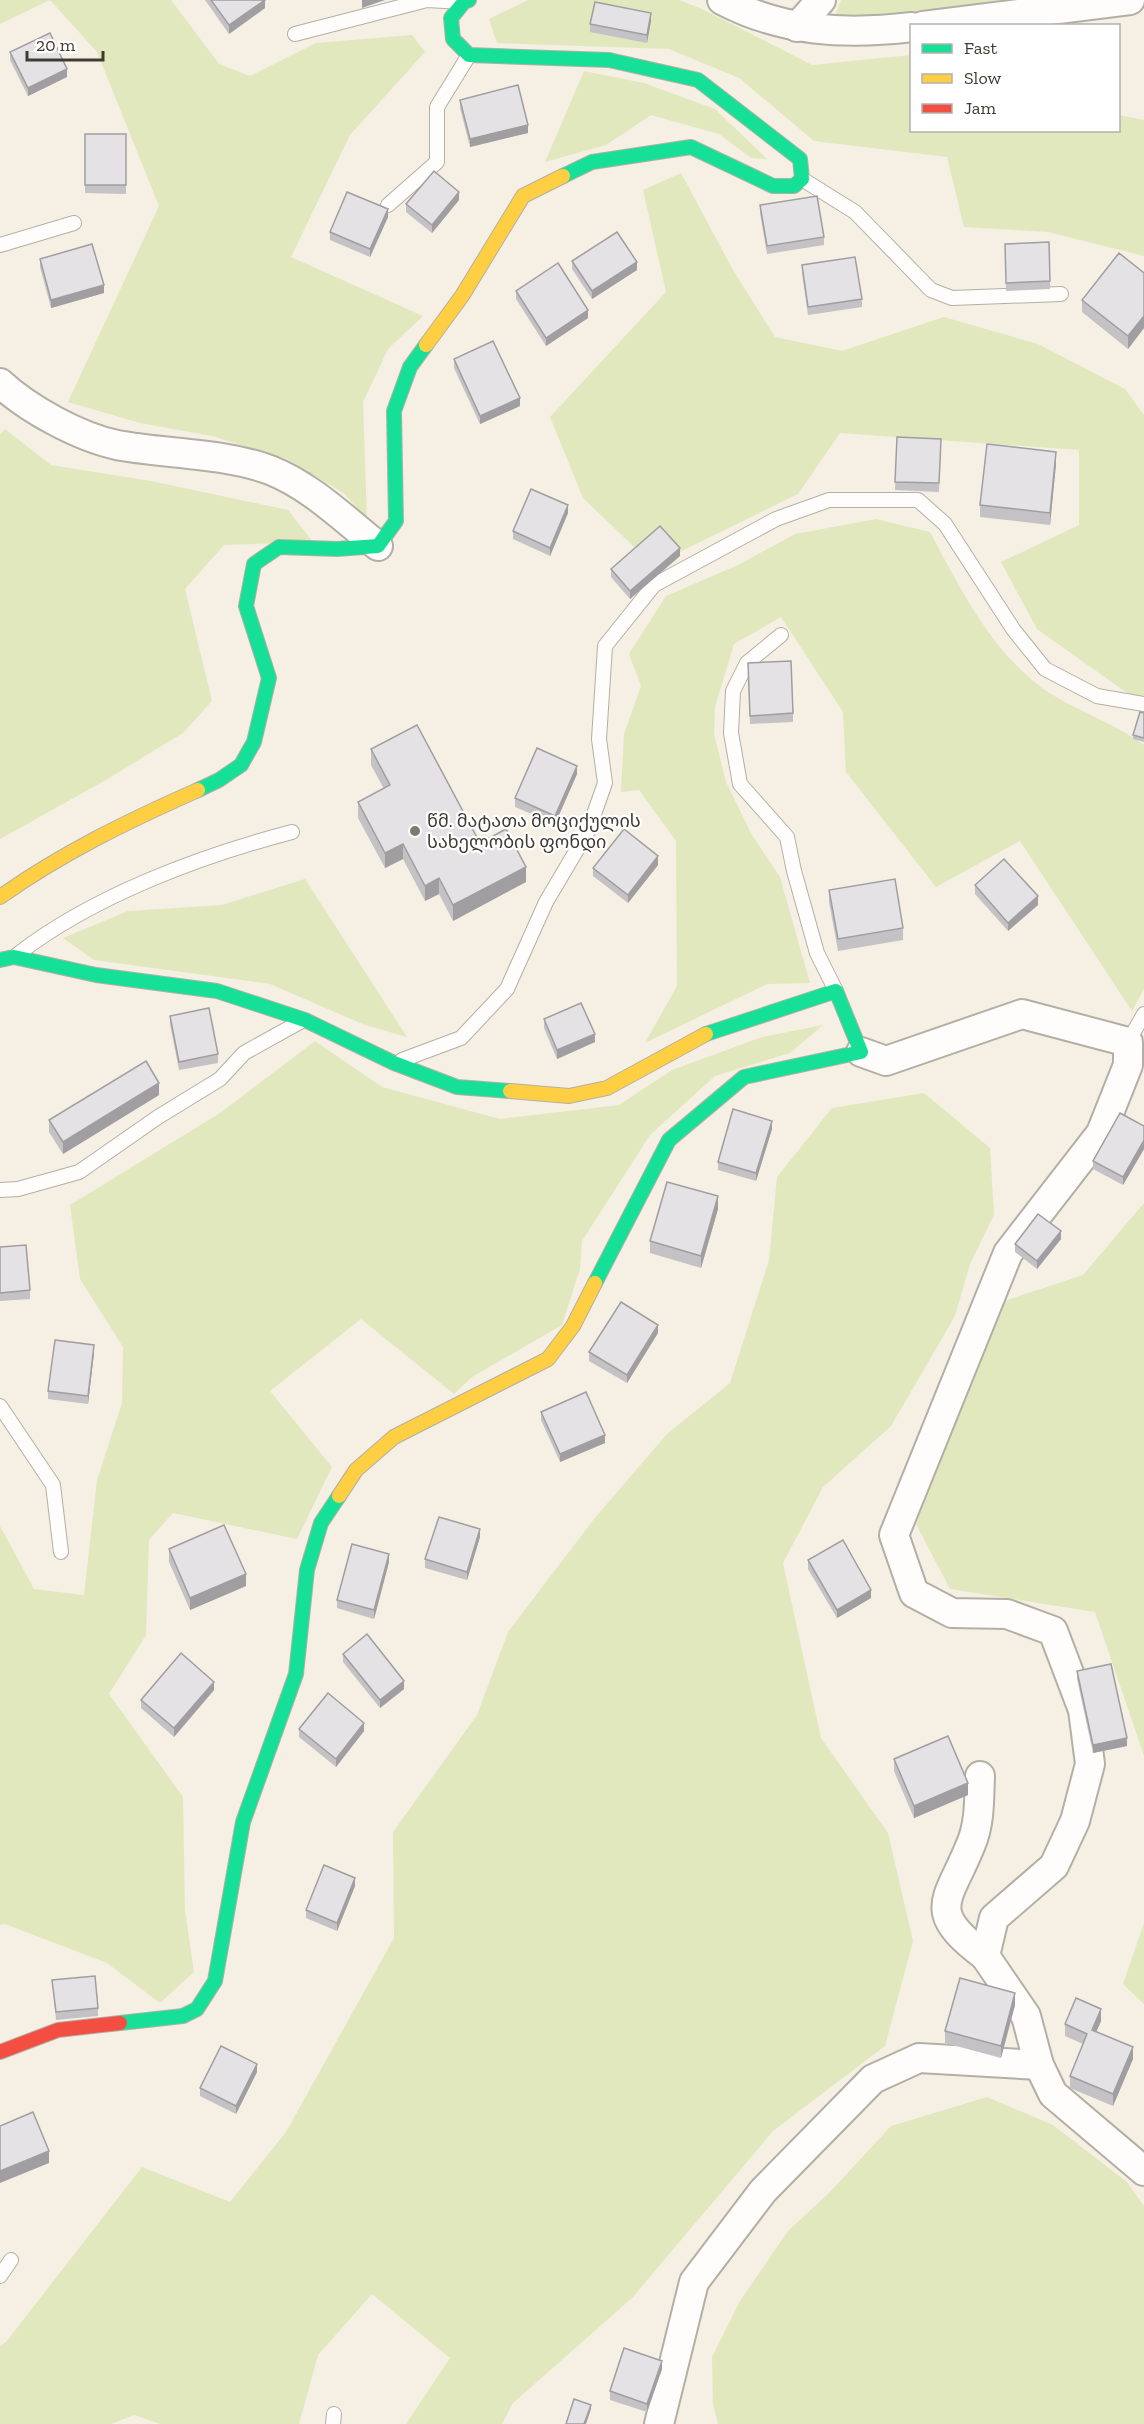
<svg xmlns="http://www.w3.org/2000/svg" width="1144" height="2424" viewBox="0 0 1144 2424" font-family="'Zilla Slab','Noto Sans Georgian',serif">
<style>
.green{fill:#e2e8bd}
.lines{fill:none;stroke-linecap:round;stroke-linejoin:round}
.lane-casing{stroke:#b4afa5;stroke-width:16}
.street-casing{stroke:#b4afa5;stroke-width:32}
.fast-casing{stroke:#b4afa5;stroke-width:16}
.slow-casing{stroke:#b4afa5;stroke-width:16}
.jam-casing{stroke:#b4afa5;stroke-width:16}
.lane{stroke:#fefdfb;stroke-width:14}
.street{stroke:#fefdfb;stroke-width:28}
.fast{stroke:#16e098;stroke-width:14}
.slow{stroke:#ffcf43;stroke-width:14}
.jam{stroke:#f24e42;stroke-width:14}
.wall{fill:#c4c2c4}
.shaded-wall{fill:#a09ea0}
.building{fill:#e4e2e4;stroke:#a09ea0;stroke-width:1.5}
.poi-dot{fill:#7f7a70;stroke:#fff;stroke-width:2}
.labels{text-anchor:middle;stroke-width:4.5;stroke-linejoin:round;paint-order:stroke}
.poi-label{font-size:18px;fill:#3f3b32;stroke:#fff;text-anchor:start}
</style>
<rect width="100%" height="100%" fill="#f6efe3"/>
<g class="green">
<path d="M0,0h50l-50,24z"/>
<path d="M50,0h121l48,64 31,12 66,-33 96,-8 13,17 -75,83 -59,122 132,59 -35,33 -25,53 4,119 -22,-27 -58,-35 -75,-23 -72,-13 -72,-21 91,-196 -62,-154z"/>
<path d="M528,0h151l23,9 110,56 99,-10 1,75h206l1,-15 25,5v136l-96,-24 -84,-5 -17,-70 -133,-16 -75,-63 -70,-29 -172,-6 -8,-24z"/>
<path d="M841,0h271l-281,26z"/>
<path d="M584,71l60,12 71,26 52,50 -16,-1 -32,-24 -68,-19 -45,30 -61,17z"/>
<path d="M681,173l52,97 42,67 67,14 102,-34 94,27 87,45 19,26v290l-107,-76 -36,-67 78,-37v-75l-239,-17 -42,61 -145,71 -70,-67 -33,-81 116,-125 -23,-102z"/>
<path d="M5,429l46,36 100,16 137,29 25,32 -89,3 -39,44 27,112 -29,32 -79,48 -104,58v-405z"/>
<path d="M876,519l54,13c29,54 58,113 107,152 30,24 75,37 107,61v244l-12,22 -112,-170 -84,46 -90,-115 -3,-60 -62,-95 -47,27 -19,63 -1,27 12,48 26,53 28,42 30,106 -43,1 -122,59 32,-57 -1,-145 -37,-51 -18,2 3,-58 17,-48 -12,-32 37,-58 72,-31 57,-31z"/>
<path d="M305,879l102,158 -42,-12 -95,-41 -176,-24 -31,-22 65,-27 94,-6z"/>
<path d="M823,1025l-33,28 -75,23 -65,59 -68,106 -2,28 -18,56 -90,52 -18,17 -93,-75 -91,72 62,76 -35,72 -124,-26 -24,27 -3,95 -37,59 74,103 2,113 9,62 -34,31 -53,-40 -102,-39 -5,1v-399l34,63 50,6 13,-115 25,-77 1,-56 -43,-68 -10,-74 150,-92 95,-72 67,46 118,32 119,-14 53,-35 90,-33z"/>
<path d="M924,1093l66,55 4,67 -24,49 -15,52 -64,110 -68,61 -40,76 38,175 67,95 25,108 -28,105 -112,85 -141,167 -119,105 -11,21h-96l44,-66 -78,-64 -54,61 -19,69h-139l-26,-9 -23,9h-111v-78l6,-4 136,-175 88,35 56,-70 108,-194 -1,-106 84,-117 31,-83 86,-113 73,-85 63,-51 39,-123 8,-83 55,-69z"/>
<path d="M1144,1203v553l-49,-144 -145,-23 -34,-65 46,-129 39,-93 82,-27z"/>
<path d="M1144,1923v81l-21,-20z"/>
<path d="M987,2097l66,28 74,57 17,24v218h-426l-5,-20 -1,-47 28,-56 48,-70 43,-40 60,-65z"/>
</g>
<g class="lines">
<defs>
<g id="lane">
<path d="M295,34l132,-34 35,2"/>
<path d="M802,179l53,33 76,78 21,8 109,-4"/>
<path d="M388,205l49,-43v-55l32,-52"/>
<path d="M0,245l74,-22"/>
<path d="M781,635l-34,28 -14,28 -2,42 9,51 47,53 7,34 23,82 19,38"/>
<path d="M18,954c75,-58 182,-98 274,-122"/>
<path d="M1128,1042l16,-28"/>
<path d="M402,1060l59,-22 46,-49 39,-87 42,-71 17,-48 -6,-44 6,-93 49,-61 122,-66 53,-19h89l27,24 68,105 32,40 52,27 47,8"/>
<path d="M0,1190l18,-1 61,-17 79,-55 62,-38 24,-26 56,-31"/>
<path d="M0,1406l53,79 8,67"/>
<path d="M0,2276l11,-16"/>
<path d="M333,2424l1,-10"/>
</g>
<g id="street">
<path d="M722,0c61,32 123,35 190,27"/>
<path d="M923,26l207,-26"/>
<path d="M797,27l24,-27"/>
<path d="M0,383c28,26 79,54 117,62 47,9 108,8 153,25 41,16 75,50 108,76"/>
<path d="M861,1052l25,9 136,-47 106,28v23l-27,68 -93,120 -114,282 20,58 38,20 55,1 46,17 30,79 7,54 -15,57 -21,45 -60,52 -9,38 41,60 13,49 14,29 91,77"/>
<path d="M980,1776c-1,23 0,47 -9,68 -23,58 -47,66 14,112"/>
<path d="M659,2424l35,-142 69,-91 110,-112 46,-21 120,7"/>
</g>
<g id="fast">
<path d="M469,0l-5,2 -13,16 2,21 16,16 140,5 89,20 102,79 2,20 -8,7h-21l-82,-39 -99,15 -29,14"/>
<path d="M198,790l21,-10 22,-15 13,-23 15,-64 -23,-72 8,-42 25,-17 58,2 41,-3 18,-25 -2,-110 16,-44 16,-22"/>
<path d="M0,960l14,-3 82,18 121,16 88,29 89,43 63,24 53,4"/>
<path d="M595,1283l74,-143 75,-63 117,-25 -25,-61 -130,43"/>
<path d="M120,2023l63,-7 14,-7 18,-28 28,-159 53,-148 11,-104 14,-47 18,-27"/>
</g>
<g id="slow">
<path d="M426,345l36,-49 61,-100 40,-20"/>
<path d="M0,897c62,-44 128,-76 198,-107"/>
<path d="M510,1091l59,5 38,-8 99,-54"/>
<path d="M339,1496l17,-26 38,-33 154,-78 25,-33 22,-43"/>
</g>
<path id="jam" d="M0,2052l58,-22 62,-7"/>
</defs>
<use href="#lane" class="lane-casing"/>
<use href="#street" class="street-casing"/>
<use href="#fast" class="fast-casing"/>
<use href="#slow" class="slow-casing"/>
<use href="#jam" class="jam-casing"/>
<use href="#lane" class="lane"/>
<use href="#street" class="street"/>
<use href="#fast" class="fast"/>
<use href="#slow" class="slow"/>
<use href="#jam" class="jam"/>
</g>
<g class="wall">
<path d="M205,0h60v8l-36,26z"/>
<path d="M651,21l-4,22 -57,-11v-8z"/>
<path d="M10,52l57,25 -39,19 -18,-36z"/>
<path d="M460,100l68,33 -58,14 -10,-39z"/>
<path d="M85,134h41v60l-41,-1z"/>
<path d="M459,200l-27,33 -26,-21v-8z"/>
<path d="M760,205l64,32v8l-57,9 -7,-41z"/>
<path d="M388,217l-18,40 -40,-17v-8z"/>
<path d="M1005,244l45,37v8l-44,2z"/>
<path d="M40,259l64,34 -53,15 -11,-41z"/>
<path d="M572,261l65,9 -45,29 -20,-30z"/>
<path d="M802,265l60,34v8l-54,8 -6,-42z"/>
<path d="M1144,273v55l-16,21 -46,-37v-12z"/>
<path d="M516,291l72,27 -42,28 -30,-47z"/>
<path d="M454,359l66,47 -40,18 -26,-56z"/>
<path d="M897,437l44,2 -2,53 -44,-2z"/>
<path d="M1056,464l-6,61 -70,-8v-12z"/>
<path d="M568,513l-18,43 -37,-17v-8z"/>
<path d="M680,556l-50,43 -19,-22v-8z"/>
<path d="M748,671l45,42v9l-43,2z"/>
<path d="M1144,713v29l-11,-3v-4z"/>
<path d="M371,749l109,94 46,39 -73,39 -14,-27 -14,7 -22,-42 -18,9 -27,-50v-16l26,-13 -13,-24z"/>
<path d="M577,774l-22,50 -40,-17v-9z"/>
<path d="M658,865l-30,38 -35,-27v-8z"/>
<path d="M975,885l63,20 -30,26 -33,-37z"/>
<path d="M829,890l74,38v12l-65,11 -9,-49z"/>
<path d="M170,1016l48,38v9l-39,7 -9,-46z"/>
<path d="M544,1019l51,23 -38,17 -13,-31z"/>
<path d="M159,1095l-96,59 -14,-22v-12z"/>
<path d="M1144,1126v23l-21,36 -30,-16v-8z"/>
<path d="M772,1129l-16,52 -38,-11v-8z"/>
<path d="M718,1209l-17,59 -51,-15v-12z"/>
<path d="M1061,1239l-24,30 -22,-17v-8z"/>
<path d="M0,1247l30,43v9l-30,2z"/>
<path d="M658,1333l-31,50 -38,-22v-9z"/>
<path d="M94,1353l-6,51 -40,-5v-8z"/>
<path d="M541,1412l64,31 -45,19 -19,-42z"/>
<path d="M480,1537l-13,43 -42,-12v-9z"/>
<path d="M169,1549l77,37 -56,24 -21,-48z"/>
<path d="M808,1560l63,38 -34,20 -29,-49z"/>
<path d="M389,1562l-15,57 -37,-11v-8z"/>
<path d="M343,1654l61,35 -24,19 -37,-46z"/>
<path d="M1077,1671l50,75 -34,7 -16,-74z"/>
<path d="M214,1690l-40,47 -33,-29v-8z"/>
<path d="M299,1729l65,2 -28,36 -37,-30z"/>
<path d="M894,1759l74,36 -54,23 -20,-47z"/>
<path d="M355,1886l-18,45 -31,-13v-8z"/>
<path d="M52,1980l46,28v8l-42,4z"/>
<path d="M1015,2005l-14,53 -56,-15v-12z"/>
<path d="M1101,2021l-5,11 37,27 -20,47 -43,-18v-12l13,-32 -18,-8v-12z"/>
<path d="M257,2072l-21,42 -36,-18v-8z"/>
<path d="M662,2369l-15,43 -37,-12v-9z"/>
</g>
<g class="shaded-wall">
<path d="M265,0v8l-36,26v-9z"/>
<path d="M362,0h23l-23,8z"/>
<path d="M651,13v8l-4,22v-8z"/>
<path d="M67,69v8l-39,19v-8z"/>
<path d="M528,125v8l-58,14v-8z"/>
<path d="M459,192v8l-27,33v-8z"/>
<path d="M388,209v8l-18,40v-8z"/>
<path d="M637,262v8l-45,29v-8z"/>
<path d="M104,285v8l-53,15v-8z"/>
<path d="M588,310v8l-42,28v-8z"/>
<path d="M1144,316v12l-16,21v-13z"/>
<path d="M520,398v8l-40,18v-8z"/>
<path d="M1056,452v12l-6,61v-12z"/>
<path d="M568,505v8l-18,43v-8z"/>
<path d="M680,548v8l-50,43v-8z"/>
<path d="M577,766v8l-22,50v-8z"/>
<path d="M403,844v15l-18,9v-15z"/>
<path d="M658,856v9l-30,38v-8z"/>
<path d="M526,867v15l-73,39v-16z"/>
<path d="M439,878v16l-14,7v-15z"/>
<path d="M1038,896v9l-30,26v-8z"/>
<path d="M595,1034v8l-38,17v-9z"/>
<path d="M159,1083v12l-96,59v-12z"/>
<path d="M772,1121v8l-16,52v-8z"/>
<path d="M1144,1140v9l-21,36v-8z"/>
<path d="M718,1196v13l-17,59v-12z"/>
<path d="M1061,1231v8l-24,30v-8z"/>
<path d="M658,1325v8l-31,50v-8z"/>
<path d="M94,1345v8l-6,51v-8z"/>
<path d="M605,1435v8l-45,19v-8z"/>
<path d="M480,1529v8l-13,43v-8z"/>
<path d="M389,1554v8l-15,57v-9z"/>
<path d="M246,1574v12l-56,24v-12z"/>
<path d="M871,1590v8l-34,20v-8z"/>
<path d="M404,1681v8l-24,19v-8z"/>
<path d="M214,1682v8l-40,47v-9z"/>
<path d="M364,1723v8l-28,36v-8z"/>
<path d="M1127,1738v8l-34,7v-8z"/>
<path d="M968,1783v12l-54,23v-12z"/>
<path d="M355,1878v8l-18,45v-8z"/>
<path d="M1015,1993v12l-14,53v-12z"/>
<path d="M1101,2009v12l-9,21v-12z"/>
<path d="M1133,2047v12l-20,47v-12z"/>
<path d="M257,2064v8l-21,42v-8z"/>
<path d="M49,2151v12l-49,20v-12z"/>
<path d="M662,2361v8l-15,43v-8z"/>
<path d="M591,2405v4l-5,15h-2z"/>
</g>
<g class="building">
<path d="M211,0h54l-36,25z"/>
<path d="M595,2l56,11 -4,22 -57,-11z"/>
<path d="M50,33l17,36 -39,19 -18,-36z"/>
<path d="M518,85l10,40 -58,14 -10,-39z"/>
<rect x="85" y="134" width="41" height="51"/>
<path d="M434,171l25,21 -27,33 -26,-21z"/>
<path d="M347,192l41,17 -18,40 -40,-17z"/>
<path d="M817,196l7,41 -57,9 -7,-41z"/>
<path d="M617,232l20,30 -45,29 -20,-30z"/>
<path d="M1049,242l1,39 -44,2 -1,-39z"/>
<path d="M92,244l12,41 -53,15 -11,-41z"/>
<path d="M1119,253l25,20v43l-16,20 -46,-36z"/>
<path d="M855,257l7,42 -54,8 -6,-42z"/>
<path d="M558,263l30,47 -42,28 -30,-47z"/>
<path d="M493,341l27,57 -40,18 -26,-57z"/>
<path d="M897,437l44,2 -2,44 -44,-1z"/>
<path d="M987,444l69,8 -6,61 -70,-8z"/>
<path d="M531,489l37,16 -18,43 -37,-17z"/>
<path d="M660,526l20,22 -50,43 -19,-22z"/>
<path d="M791,661l2,52 -43,3 -2,-53z"/>
<path d="M1140,712l4,1v25l-11,-3z"/>
<path d="M417,725l63,118 26,-14 20,38 -73,38 -14,-27 -14,8 -22,-42 -18,9 -27,-51 32,-17 -19,-36z"/>
<path d="M537,748l40,18 -22,50 -40,-18z"/>
<path d="M624,829l34,27 -30,39 -35,-27z"/>
<path d="M1004,859l34,37 -30,27 -33,-38z"/>
<path d="M895,879l8,49 -65,11 -9,-49z"/>
<path d="M581,1003l14,31 -38,16 -13,-31z"/>
<path d="M209,1008l9,46 -39,8 -9,-46z"/>
<path d="M146,1061l13,22 -96,59 -14,-22z"/>
<path d="M733,1109l39,12 -16,52 -38,-11z"/>
<path d="M1120,1113l24,13v14l-21,37 -30,-16z"/>
<path d="M667,1182l51,14 -17,60 -51,-15z"/>
<path d="M1038,1214l23,17 -24,30 -22,-17z"/>
<path d="M26,1245l4,45 -30,3v-46z"/>
<path d="M621,1302l37,23 -31,50 -38,-23z"/>
<path d="M55,1340l39,5 -6,51 -40,-5z"/>
<path d="M586,1392l19,43 -45,19 -19,-42z"/>
<path d="M439,1517l41,12 -13,43 -42,-13z"/>
<path d="M224,1525l22,49 -56,24 -21,-49z"/>
<path d="M843,1540l28,50 -34,20 -29,-50z"/>
<path d="M352,1544l37,10 -15,56 -37,-10z"/>
<path d="M367,1634l37,47 -24,19 -37,-46z"/>
<path d="M181,1653l33,29 -40,46 -33,-28z"/>
<path d="M1111,1664l16,74 -34,7 -16,-74z"/>
<path d="M328,1693l36,30 -28,36 -37,-30z"/>
<path d="M948,1736l20,47 -54,23 -20,-47z"/>
<path d="M324,1865l31,13 -18,45 -31,-13z"/>
<path d="M95,1976l3,32 -42,4 -4,-32z"/>
<path d="M960,1978l55,15 -14,53 -56,-15z"/>
<path d="M1076,1998l25,11 -9,21 41,17 -20,47 -43,-18 17,-42 -22,-10z"/>
<path d="M221,2046l36,18 -21,42 -36,-18z"/>
<path d="M33,2112l16,39 -49,20v-45z"/>
<path d="M624,2348l38,13 -15,43 -37,-13z"/>
<path d="M574,2399l17,6 -7,19h-18z"/>
</g>
<circle class="poi-dot" cx="415" cy="831" r="6"/>
<g class="labels">
<g class="poi-label">
<text x="427" y="827">წმ. მატათა მოციქულის<tspan x="427" dy="21">სახელობის ფონდი</tspan></text>
</g>
</g>
<rect x="910" y="24" width="210" height="108" fill="#ffffff" stroke="#b2b1ad" stroke-width="1.5"/>
<rect x="922" y="44" width="30" height="9" fill="#16e098" stroke="#b2b1ad" stroke-width="1.5"/>
<text x="964" y="54" font-size="18" fill="#3f3b32">Fast</text>
<rect x="922" y="74" width="30" height="9" fill="#ffcf43" stroke="#b2b1ad" stroke-width="1.5"/>
<text x="964" y="84" font-size="18" fill="#3f3b32">Slow</text>
<rect x="922" y="104" width="30" height="9" fill="#f24e42" stroke="#b2b1ad" stroke-width="1.5"/>
<text x="964" y="114" font-size="18" fill="#3f3b32">Jam</text>
<path d="M27 51v9h76v-9" fill="none" stroke="#3f3b32" stroke-width="3"/>
<text x="36" y="51" font-size="18" fill="#3f3b32" stroke="#ffffff" stroke-width="4.5" paint-order="stroke">20 m</text>
</svg>
